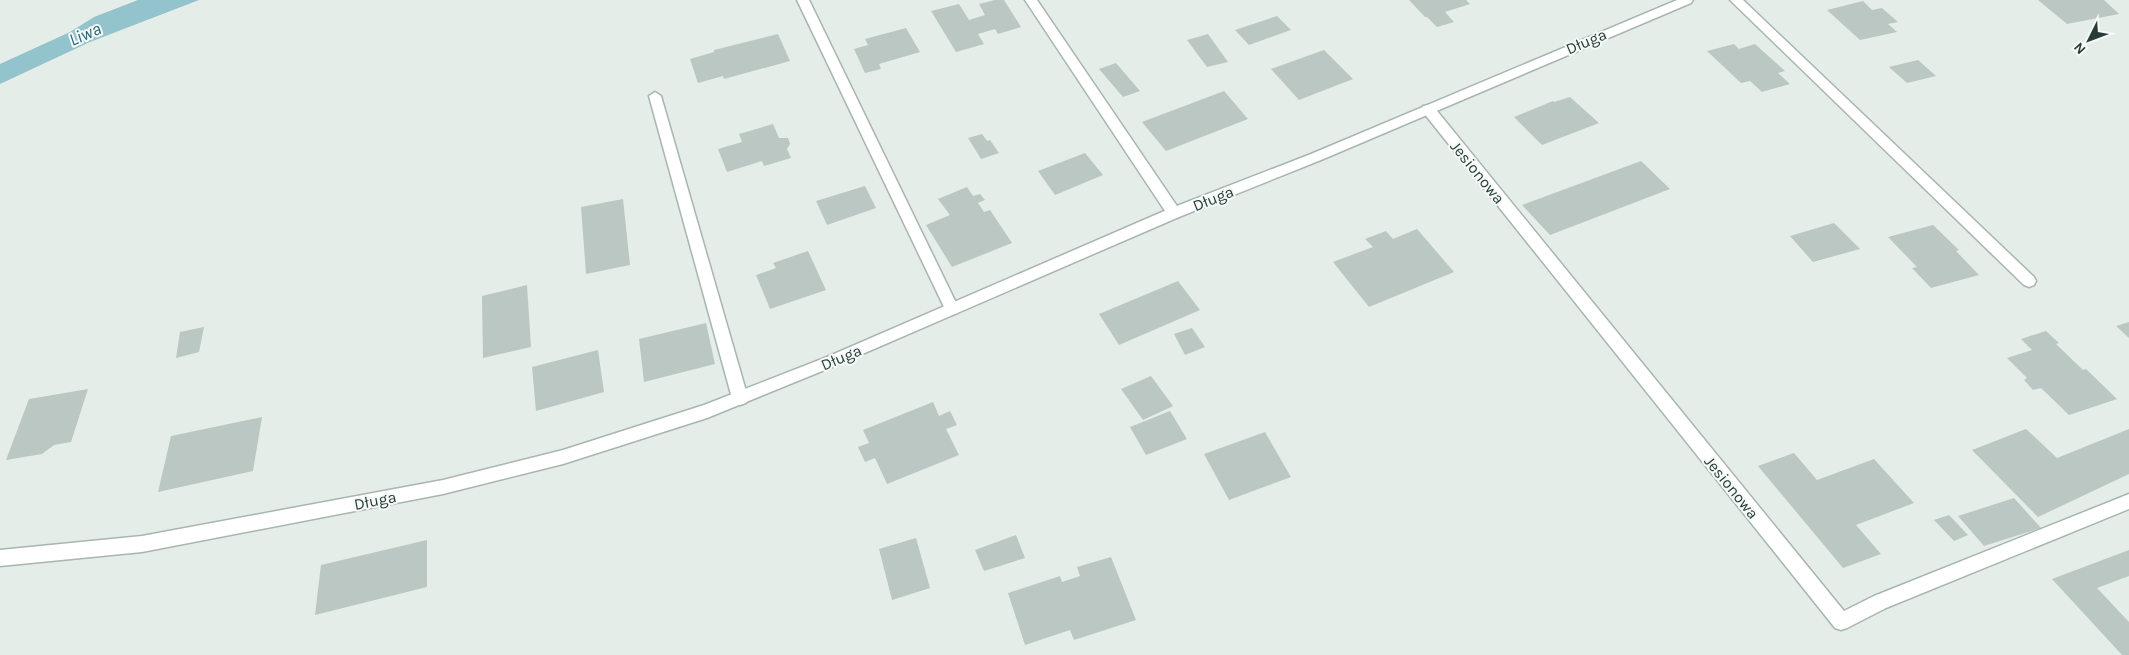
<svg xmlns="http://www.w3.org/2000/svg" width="2129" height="655" viewBox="0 0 2129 655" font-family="Karla,sans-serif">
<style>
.water{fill:#93c3cc}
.building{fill:#bbc7c2}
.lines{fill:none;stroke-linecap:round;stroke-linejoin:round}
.service-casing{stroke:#a8b5b0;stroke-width:3}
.minor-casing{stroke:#a8b5b0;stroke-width:3}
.tertiary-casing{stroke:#a8b5b0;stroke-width:3}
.service{fill:#fff;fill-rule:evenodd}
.minor{fill:#fff;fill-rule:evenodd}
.tertiary{fill:#fff;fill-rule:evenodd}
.labels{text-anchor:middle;stroke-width:4;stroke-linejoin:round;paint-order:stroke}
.street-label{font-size:16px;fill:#263d37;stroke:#f5f9f7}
.water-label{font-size:18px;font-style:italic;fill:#256774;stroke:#f5f9f7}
</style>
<rect width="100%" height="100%" fill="#e5ede9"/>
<path class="water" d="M138,0h61l-109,42 -90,42v-20l70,-32 24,-15z"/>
<g class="building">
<path d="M995,0h9l17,27 -23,7 -3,-5 -17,5 6,10 -28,8 -25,-41 28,-7 10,16 16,-5 -6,-11z"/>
<path d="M1409,0h57l4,4 -25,8 9,10 -17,5 -10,-10h-2z"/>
<path d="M2038,0h66l15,14 -52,10z"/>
<path d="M1863,1l9,9 10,-2 16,14 -10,2 9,8 -37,8 -33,-30z"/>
<path d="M1277,16l14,14 -42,15 -14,-15z"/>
<path d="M906,28l14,24 -41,12 2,5 -16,4 -11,-24 14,-4 -3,-6z"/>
<path d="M778,34l12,27 -66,18 -1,-3 -25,7 -8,-24 24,-7v-2z"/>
<path d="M1208,34l20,28 -21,5 -20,-27z"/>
<path d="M1734,44l5,5 16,-5 30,27 -7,2 12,11 -28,8 -12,-11 -9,2 -34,-32z"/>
<path d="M1324,50l29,29 -54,21 -28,-31z"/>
<path d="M1918,60l18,16 -29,7 -18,-16z"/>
<path d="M1116,63l24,28 -17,6 -24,-28z"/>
<path d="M1224,91l24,28 -82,32 -24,-29z"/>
<path d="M1570,97l29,26 -57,22 -28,-28 39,-16 1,1z"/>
<path d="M773,124l6,14h9l2,6 -3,5 4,9 -27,8 -2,-5 -35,11 -9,-23 24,-7 -3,-8z"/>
<path d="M982,134l5,7 3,-1 9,13 -18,6 -13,-21z"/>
<path d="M1085,153l18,22 -48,20 -17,-24z"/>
<path d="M1641,161l29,28 -120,46 -28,-30z"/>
<path d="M865,186l11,22 -49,17 -11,-24z"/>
<path d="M967,187l6,9 7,-2 5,6 -7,3 6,9 6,-2 22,33 -60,24 -26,-42 24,-10 -12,-16z"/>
<path d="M623,199l7,66 -44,9 -5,-67z"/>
<path d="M1834,223l26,26 -47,13 -23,-26z"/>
<path d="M1933,225l26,25 -3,1 23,24 -48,13 -19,-20 5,-1 -29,-30z"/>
<path d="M1417,229l37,43 -85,35 -36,-45 40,-15 -8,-8 21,-8 7,8z"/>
<path d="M808,251l18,39 -56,19 -14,-34 20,-7 -3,-5z"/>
<path d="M1178,281l22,29 -81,35 -20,-31z"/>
<path d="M527,285l4,62 -48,11 -1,-62z"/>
<path d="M2129,322v16l-13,-12z"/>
<path d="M706,323l9,41 -71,18 -5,-43z"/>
<path d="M204,327l-5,25 -23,6 4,-26z"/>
<path d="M1192,328l13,19 -20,8 -11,-21z"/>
<path d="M2046,331l13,12 -3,1 27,26 3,-1 31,30 -48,16 -28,-27 -8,2 -9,-10 3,-2 -20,-20 25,-8 -11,-11z"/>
<path d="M598,350l6,42 -68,19 -4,-44z"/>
<path d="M1151,376l22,30 -30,14 -22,-31z"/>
<path d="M88,389l-17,53 -17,3 -12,9 -36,6 23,-61z"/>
<path d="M933,402l6,14 11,-5 7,14 -11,4 13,26 -72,29 -12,-26 -10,4 -7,-15 11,-4 -6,-13z"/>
<path d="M1170,411l17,28 -41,16 -16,-28z"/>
<path d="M262,417l-9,54 -95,21 13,-56z"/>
<path d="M2026,429l31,29 72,-29v45l-91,43 -66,-67z"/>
<path d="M1265,432l26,45 -62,23 -25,-46z"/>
<path d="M1794,453l23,27 57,-21 40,44 -58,22 25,29 -38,14 -85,-102z"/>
<path d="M2014,498l27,30 -57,18 -26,-30z"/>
<path d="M1949,515l19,20 -14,6 -20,-21z"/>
<path d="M1016,535l9,23 -41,13 -9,-21z"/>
<path d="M916,538l14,50 -38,12 -13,-51z"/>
<path d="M427,540v47l-112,28 6,-50z"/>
<path d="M2129,550v26l-32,12 32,34v33h-7l-70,-76z"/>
<path d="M1111,557l25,63 -62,20 -4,-10 -45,15 -17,-52 52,-17 2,6 18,-6 -3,-9z"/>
</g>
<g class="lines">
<defs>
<g id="service">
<path d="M797,0h12l150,309 -2,4 -5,2 -5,-2 -2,-4z"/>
<path d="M1025,0h12l142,209 2,4 -2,4 -5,1 -5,-1z"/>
<path d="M1730,0h13l291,277 2,4 -2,4 -5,2 -5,-2z"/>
</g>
<g id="minor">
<path d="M655,92l6,4 87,302 -2,5 -6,2 -6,-2 -2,-5 -83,-302z"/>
<path d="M1428,105l5,1 411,505 30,-15 255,-102v15l-243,99 -39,20 -6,2 -6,-2 -412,-516 -1,-3 1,-3z"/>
</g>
<path id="tertiary" d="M1677,0h16l-2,3 -370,157 -142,57 -342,148 -130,53 -144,46 -120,30 -301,58 -142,14v-16l142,-14 301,-56 120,-30 141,-45 123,-48 342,-148 142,-55z"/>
</defs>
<use href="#service" class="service-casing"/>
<use href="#minor" class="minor-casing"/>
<use href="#tertiary" class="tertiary-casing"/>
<use href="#service" class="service"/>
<use href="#minor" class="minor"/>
<use href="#tertiary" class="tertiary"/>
</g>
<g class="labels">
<g class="street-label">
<text transform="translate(1586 41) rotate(-23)" y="6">Długa</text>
<text transform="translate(1478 172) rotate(51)" y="6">Jesionowa</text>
<text transform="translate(1213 198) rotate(-22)" y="6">Długa</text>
<text transform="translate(841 357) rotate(-23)" y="6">Długa</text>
<text transform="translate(1732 487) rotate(51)" y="6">Jesionowa</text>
<text transform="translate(375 500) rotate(-11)" y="6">Długa</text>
</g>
<g class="water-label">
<text transform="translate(85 34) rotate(-24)" y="6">Liwa</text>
</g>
</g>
<g transform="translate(2089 40) rotate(228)" stroke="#f5f9f7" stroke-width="4" paint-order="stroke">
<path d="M0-4L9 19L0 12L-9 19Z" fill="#263d37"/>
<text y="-8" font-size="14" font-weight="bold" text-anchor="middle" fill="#263d37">N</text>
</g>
</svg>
